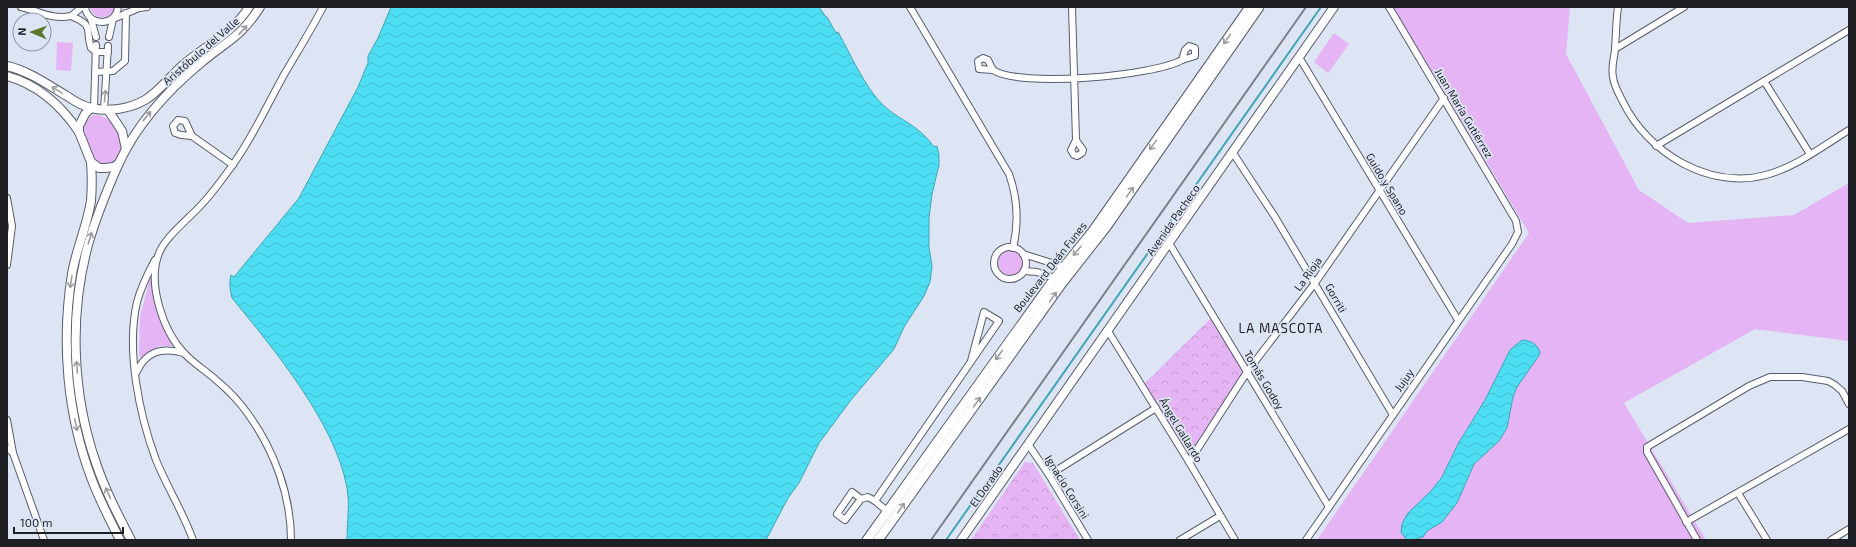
<svg xmlns="http://www.w3.org/2000/svg" width="1856" height="547" viewBox="0 0 1856 547" font-family="'Exo 2',sans-serif">
<style>
.grass{fill:#e4b4f4}
.forest{fill:url(#forest-crowns)}
.water{fill:url(#water-waves);stroke:#40a5b6}
.lines{fill:none;stroke-linecap:round;stroke-linejoin:round}
.stream{stroke:#40a5b6;stroke-width:2}
.minor-casing{stroke:#575d6a;stroke-width:8}
.tertiary-casing{stroke:#575d6a;stroke-width:10}
.secondary-casing{stroke:#575d6a;stroke-width:11}
.minor{stroke:#fff;stroke-width:6}
.tertiary{stroke:#fff;stroke-width:8}
.secondary{stroke:#fff;stroke-width:9}
.rail{stroke:#7b808a;stroke-width:2}
.oneway{stroke:#9a9b9d}
.labels{text-anchor:middle;stroke-width:3.5;stroke-linejoin:round;paint-order:stroke}
.street-label{font-size:11px;fill:#1e2026;stroke:#dde5f4}
.quarter-label{font-size:13px;letter-spacing:1px;fill:#1e2026;stroke:#dde5f4}
</style>
<defs>
<pattern id="forest-crowns" width="20" height="18" patternUnits="userSpaceOnUse"><rect width="20" height="18" fill="#e4b4f4"/><path d="M2 6a3 3 0 1 1 6 0M12 15a3 3 0 1 1 6 0" fill="none" stroke="#c39ad1"/></pattern>
<pattern id="water-waves" width="16" height="10" patternUnits="userSpaceOnUse"><rect width="16" height="10" fill="#4edef3"/><path d="M0 5q4-4 8 0t8 0" fill="none" stroke="#44bed0"/></pattern>
</defs>
<rect width="100%" height="100%" fill="#dde5f4"/>
<g class="grass">
<path d="M90,7h26l-6,9c-10,4 -17,0 -20,-9z"/>
<path d="M1393,7h177l-4,47 73,136 49,33 106,-8 55,-32v158l-94,-12 -131,74 82,137h-389l212,-307z"/>
<path d="M1334,33l15,11 -21,29 -14,-11z"/>
<path d="M57,42l16,1 -2,28 -15,-1z"/>
<path d="M93,115c25,0 37,29 22,48 -4,0 -10,2 -13,1 -8,-2 -19,-29 -18,-36 0,-6 4,-9 9,-13z"/>
<circle cx="1011" cy="262" r="13"/>
<path d="M150,278h2l6,33 17,32 -2,3h-14l-18,11 -2,-2 1,-38z"/>
</g>
<g class="forest">
<path d="M1211,318l34,54 -56,84 -45,-72z"/>
<path d="M1025,462l8,1 47,77h-109z"/>
</g>
<g class="water">
<path d="M391,7h428l7,10h1l9,16 2,-1c12,21 27,56 45,73 17,16 36,20 51,42l3,-1 2,9v10l-7,29 -3,24v29l3,19 -2,16 -6,14 -20,31 -10,22 -43,51 -32,43 -20,40 -11,15 -22,42h-419c0,-17 3,-36 0,-52 -11,-64 -74,-140 -115,-190 -2,-8 -3,-15 -1,-23l3,2 65,-79 59,-111 10,-24v-7l10,-18z"/>
<path d="M1522,340c9,0 17,5 18,14l-23,33 -4,10 -6,31 -8,13 -25,23 -17,39 -15,19 -15,9 -4,6 -7,2 -9,1 -6,-8 1,-8 6,-11 23,-22 11,-14 16,-33 27,-44 25,-50z"/>
</g>
<g class="lines">
<path class="stream" d="M946,540l375,-533"/>
<defs>
<g id="minor">
<path d="M21,7c18,4 31,13 50,9"/>
<path d="M82,7l-11,9c24,10 14,13 20,32l5,4h12"/>
<path d="M85,7c3,20 31,20 33,0"/>
<path d="M910,7l99,167c9,25 10,48 4,74"/>
<path d="M1072,7l4,133"/>
<path d="M1618,7c-2,14 -2,28 -3,43 -1,8 -4,18 -2,27 1,9 6,17 10,25 25,51 86,88 143,73 30,-8 57,-29 83,-45"/>
<path d="M139,8l8,-1"/>
<path d="M91,19l5,18"/>
<path d="M109,37l4,-18 26,-11 -5,-1"/>
<path d="M1189,46l6,2v8l-13,4 3,-10z"/>
<path d="M1615,49l69,-42"/>
<path d="M1299,57l159,263"/>
<path d="M983,58l5,2 5,10 -14,-1 -1,-8z"/>
<path d="M993,70c27,18 160,6 189,-10"/>
<path d="M96,72l17,-1 12,-10 1,-48"/>
<path d="M1764,81l46,73"/>
<path d="M94,108l2,-63"/>
<path d="M104,110l4,-64"/>
<path d="M178,120l7,1 7,15 -11,-1 -6,-2 -2,-7z"/>
<path d="M192,136l41,29"/>
<path d="M1076,140l7,10 -1,3 -5,3 -3,-1 -3,-5z"/>
<path d="M1656,146l193,-116"/>
<path d="M1233,153l42,64 118,198"/>
<path d="M7,198l5,28 -5,39"/>
<path d="M1169,243l160,264"/>
<circle cx="1010" cy="263" r="16"/>
<path d="M1023,254l35,11 8,4"/>
<path d="M155,260c-7,13 -14,27 -18,42 -11,48 2,112 19,158 11,27 27,52 37,80"/>
<path d="M1024,271l13,1 20,7"/>
<path d="M1108,331l81,131 46,78"/>
<path d="M136,373c10,-22 25,-26 48,-20"/>
<path d="M7,420l6,33"/>
<path d="M1028,444l21,31 39,65"/>
<path d="M7,448l6,5 31,87"/>
<path d="M1189,462l58,-90 68,-89 129,-185"/>
<path d="M1049,475l107,-67"/>
<path d="M1738,493l29,47"/>
<path d="M861,499l-16,21 -8,-6 15,-22 9,7 7,-2 7,4 124,-180 -15,-9 -13,49"/>
<path d="M875,501l12,10"/>
<path d="M1686,522l163,-93"/>
<path d="M291,540c0,-45 -17,-90 -43,-126 -9,-13 -21,-25 -33,-35 -10,-9 -22,-16 -31,-26 -21,-22 -36,-68 -26,-97 5,-18 32,-38 45,-53 11,-12 21,-26 31,-40 20,-28 34,-60 51,-90 13,-22 26,-43 38,-66"/>
<path d="M1180,540l40,-24"/>
<path d="M1306,540l206,-296 6,-12 -2,-11 -127,-214"/>
<path d="M1697,540l-50,-88v-5l102,-61 21,-9h32l26,4 7,4 7,6 7,13"/>
<path d="M1831,540l18,-11"/>
</g>
<g id="tertiary">
<path d="M7,66c22,5 41,19 60,30 7,5 16,10 24,12 18,4 38,1 54,-8 15,-9 25,-24 38,-35 22,-19 50,-32 66,-58"/>
<path d="M7,76c32,9 54,29 72,56"/>
<path d="M91,108l-6,6 -6,12v6l12,30 8,6h6l9,-1 5,-4c19,-41 49,-73 83,-101 25,-21 40,-26 58,-55"/>
<path d="M108,110l14,21 4,18"/>
<path d="M91,162c1,13 1,26 0,39 -4,25 -15,49 -19,73 -11,68 -5,141 20,206 8,21 18,40 28,60"/>
<path d="M119,163c-12,27 -23,54 -31,82 -19,70 -16,149 8,218 9,27 22,52 35,77"/>
<path d="M961,540l373,-533"/>
</g>
<g id="secondary">
<path d="M867,540l188,-262 38,-47 157,-224"/>
<path d="M878,540l184,-257 44,-56 153,-220"/>
</g>
</defs>
<use href="#minor" class="minor-casing"/>
<use href="#tertiary" class="tertiary-casing"/>
<use href="#secondary" class="secondary-casing"/>
<use href="#minor" class="minor"/>
<use href="#tertiary" class="tertiary"/>
<use href="#secondary" class="secondary"/>
<path class="rail" d="M931,540l375,-533"/>
</g>
<defs><path id="oneway-shaft" d="M-6 0H5M1.5-3L5.5 0L1.5 3" fill="none" stroke-width="1.6" stroke-linecap="round" stroke-linejoin="round"/></defs>
<g class="oneway">
<use href="#oneway-shaft" transform="translate(243 30) rotate(-47)"/>
<use href="#oneway-shaft" transform="translate(1227 39) rotate(125)"/>
<use href="#oneway-shaft" transform="translate(57 90) rotate(-149)"/>
<use href="#oneway-shaft" transform="translate(105 96) rotate(-84)"/>
<use href="#oneway-shaft" transform="translate(147 116) rotate(-51)"/>
<use href="#oneway-shaft" transform="translate(1153 145) rotate(125)"/>
<use href="#oneway-shaft" transform="translate(1130 192) rotate(-55)"/>
<use href="#oneway-shaft" transform="translate(90 238) rotate(-73)"/>
<use href="#oneway-shaft" transform="translate(1077 251) rotate(130)"/>
<use href="#oneway-shaft" transform="translate(71 282) rotate(99)"/>
<use href="#oneway-shaft" transform="translate(1053 297) rotate(-54)"/>
<use href="#oneway-shaft" transform="translate(999 355) rotate(126)"/>
<use href="#oneway-shaft" transform="translate(77 367) rotate(-94)"/>
<use href="#oneway-shaft" transform="translate(977 402) rotate(-54)"/>
<use href="#oneway-shaft" transform="translate(76 425) rotate(77)"/>
<use href="#oneway-shaft" transform="translate(108 493) rotate(-114)"/>
<use href="#oneway-shaft" transform="translate(901 508) rotate(-55)"/>
</g>
<g class="labels">
<g class="street-label">
<text transform="translate(201 51) rotate(-41)" y="4">Aristóbulo del Valle</text>
<text transform="translate(1464 113) rotate(59)" y="4">Juan María Gutiérrez</text>
<text transform="translate(1387 184) rotate(59)" y="4">Guido y Spano</text>
<text transform="translate(1173 220) rotate(-55)" y="4">Avenida Pacheco</text>
<text transform="translate(1050 267) rotate(-52)" y="4">Boulevard Deán Funes</text>
<text transform="translate(1308 274) rotate(-54)" y="4">La Rioja</text>
<text transform="translate(1336 298) rotate(60)" y="4">Gorriti</text>
<text transform="translate(1264 380) rotate(59)" y="4">Tomás Godoy</text>
<text transform="translate(1404 380) rotate(-55)" y="4">Jujuy</text>
<text transform="translate(1181 430) rotate(59)" y="4">Ángel Gallardo</text>
<text transform="translate(986 486) rotate(-55)" y="4">El Dorado</text>
<text transform="translate(1067 487) rotate(58)" y="4">Ignacio Corsini</text>
</g>
<g class="quarter-label">
<text x="1281" y="333">LA MASCOTA</text>
</g>
</g>
<rect width="1856" height="547" fill="none" stroke="#1e2026" stroke-width="16"/>
<g transform="translate(32 32) rotate(272)"><circle r="19" fill="#dde5f4" stroke="#9196a2"/>
<path d="M0-3L7 15L0 10L-7 15Z" fill="#5d782c"/>
<text y="-6" font-size="11" font-weight="bold" text-anchor="middle" fill="#1e2026">N</text>
</g>
<path d="M14 527v6h109v-6" fill="none" stroke="#1e2026" stroke-width="2"/>
<text x="20" y="527" font-size="12" fill="#1e2026" stroke="#dde5f4" stroke-width="3" paint-order="stroke">100 m</text>
</svg>
